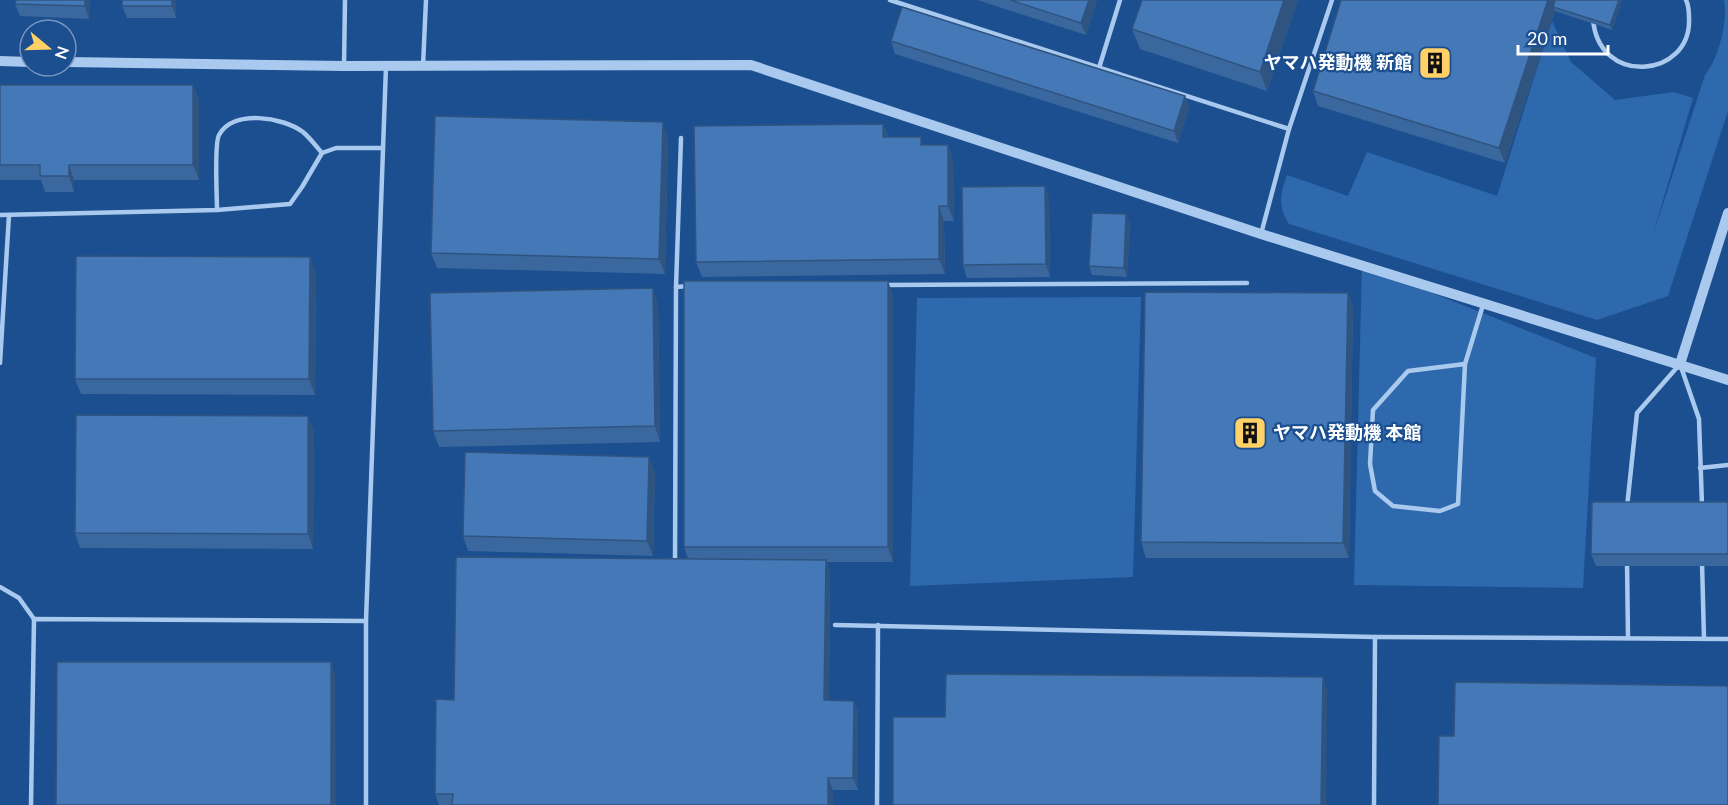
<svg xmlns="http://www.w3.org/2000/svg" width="1728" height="805" viewBox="0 0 1728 805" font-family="Lato,'Noto Sans JP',sans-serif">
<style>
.green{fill:#2e69ad}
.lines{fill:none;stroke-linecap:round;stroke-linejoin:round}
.service{stroke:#a9c9ee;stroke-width:4.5}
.tertiary{stroke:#a9c9ee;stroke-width:10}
.wall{fill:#3a679d}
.shaded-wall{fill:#305480}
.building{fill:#4478b7;stroke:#305480;stroke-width:1.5}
.labels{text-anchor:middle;stroke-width:4.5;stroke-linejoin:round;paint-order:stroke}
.poi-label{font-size:18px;font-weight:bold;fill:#fff;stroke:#1b4f8f;text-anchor:end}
</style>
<rect width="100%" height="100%" fill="#1b4f8f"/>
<g class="green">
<path d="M1724,0h4v111l-60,185 -71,24 -308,-96c-11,-17 -9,-30 -2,-49l61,21 19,-44 130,44 55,-175 19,41 44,38 59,-8 19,6 -41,140 53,-163c14,-17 23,-54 19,-75z"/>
<path d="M1362,265l234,93 -13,230 -229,-3z"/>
<path d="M1141,297l-8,280 -223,9 7,-288z"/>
</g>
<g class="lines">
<g class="service">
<path d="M890,0l399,129 -28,105"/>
<path d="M1593,18c4,69 99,61 96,0 0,-6 0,-12 -3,-18"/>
<path d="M344,66l1,-66"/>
<path d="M423,66l3,-66"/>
<path d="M1099,68l21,-68"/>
<path d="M1289,129l43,-129"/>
<path d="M217,210c0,-14 -3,-66 2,-75 14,-26 64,-18 84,-3 7,6 13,14 19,21"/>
<path d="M0,215l217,-5 73,-6 12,-17 20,-34 14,-5h47"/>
<path d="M884,285l363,-2"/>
<path d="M676,287l13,-1"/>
<path d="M0,363l9,-148"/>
<path d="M1465,364l-57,7 -35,39 -3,54 5,27 18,15 47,5 18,-7 7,-140 18,-59"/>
<path d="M1700,468l28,-3"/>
<path d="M1627,507l10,-94 43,-49 19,55 3,86"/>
<path d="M1627,560l1,78"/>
<path d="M1702,562l2,77"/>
<path d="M675,564l1,-277 5,-149"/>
<path d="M0,587l19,11 15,21"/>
<path d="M835,625l540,12 353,2"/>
<path d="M31,805l3,-186 332,2"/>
<path d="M366,805v-184l20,-555"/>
<path d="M877,805l1,-180"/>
<path d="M1374,805l1,-168"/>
</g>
<g class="tertiary">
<path d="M0,61l30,1"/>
<path d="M66,62l278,4 407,-1 510,169 467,146"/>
<path d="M1680,364l48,-151"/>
</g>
</g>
<g class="wall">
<path d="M16,0h74l-1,19 -69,-3 -5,-12z"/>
<path d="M122,0h54v18h-49l-5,-12z"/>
<path d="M977,0h120l-11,35z"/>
<path d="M1142,0h156l-31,91 -127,-42 -8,-20z"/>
<path d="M1341,0h281l-10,30 -57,-19 -50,152 -187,-57 -5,-15z"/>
<path d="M891,41l294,55 4,12 -11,35 -283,-89z"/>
<path d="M0,85h193l6,15v80h-125v12h-29l-4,-12h-41z"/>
<path d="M883,124l5,13 36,8h24l5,15 1,61h-10l1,53 -243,3 -6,-15z"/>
<path d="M668,137l-3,137 -228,-6 -6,-15z"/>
<path d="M1049,198l1,79 -83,1 -4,-13z"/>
<path d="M1130,223l-3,54 -35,-2 -3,-9z"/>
<path d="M316,272l-1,123 -234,-1 -6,-15z"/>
<path d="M888,281l5,15v266h-67l4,10 -1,128 25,1 4,12v77h-25v15h-394l-4,-11 19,-94 234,-141 -4,-12z"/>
<path d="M1348,293l5,15 -4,250h-203l-5,-16z"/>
<path d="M658,304l2,138 -221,5 -6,-16z"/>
<path d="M314,431l-1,118 -233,-1 -5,-15z"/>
<path d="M655,472l-2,84 -185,-5 -5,-15z"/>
<path d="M1728,502v64h-132l-5,-12z"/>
</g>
<g class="shaded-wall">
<path d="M85,0h5l-1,19 -4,-13z"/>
<path d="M172,0h4v18l-4,-12z"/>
<path d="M1089,0h8l-11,35 -5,-12z"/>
<path d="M1284,0h14l-31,91 -7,-19z"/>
<path d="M1548,0h11l-6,7 2,4 -50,152 -6,-15z"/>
<path d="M1619,0h3l-10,30 -2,-5z"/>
<path d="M193,85l6,15v80l-6,-15z"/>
<path d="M1185,96l4,12 -11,35 -4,-12z"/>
<path d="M663,122l5,15 -3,137 -6,-15z"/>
<path d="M883,124l5,15 -5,-2z"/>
<path d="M948,145l5,15 1,61 -6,-15z"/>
<path d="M69,165l5,15v12l-5,-16z"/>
<path d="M1045,186l4,12 1,79 -4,-13z"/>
<path d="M939,206l5,15 1,53 -6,-15z"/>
<path d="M1126,214l4,9 -3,54 -3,-9z"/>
<path d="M310,257l6,15 -1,123 -6,-16z"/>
<path d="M888,281l5,15v266l-5,-15z"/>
<path d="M653,288l5,16 2,138 -5,-16z"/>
<path d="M1348,293l5,15 -4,250 -6,-15z"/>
<path d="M308,416l6,15 -1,118 -5,-15z"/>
<path d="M649,457l6,15 -2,84 -6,-15z"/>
<path d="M826,560l4,12 -1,140 -5,-12z"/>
<path d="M331,662l4,12 1,131h-5z"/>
<path d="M1323,677l4,12 -1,116h-5z"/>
<path d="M854,701l4,12v77l-5,-12z"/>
<path d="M828,778l5,12v15h-5z"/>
</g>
<g class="building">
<path d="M16,0h69v6l-70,-2z"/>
<rect x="122" y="0" width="50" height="6"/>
<path d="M1010,0h79l-8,23z"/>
<path d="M1142,0h142l-24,72 -128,-43z"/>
<path d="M1341,0h207l-49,148 -186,-57z"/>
<path d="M1555,0h64l-9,25 -57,-18z"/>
<path d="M902,7l283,89 -11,35 -283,-90z"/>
<path d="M0,85h193v80h-124v11h-29v-11h-40z"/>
<path d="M435,116l228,6 -4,137 -228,-6z"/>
<path d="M883,124v13h38v8h27v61h-9v53l-243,3 -2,-136z"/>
<path d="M1045,186l1,78 -83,1 -1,-78z"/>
<path d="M1092,213l34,1 -2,54 -35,-2z"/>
<path d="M76,256l234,1 -1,122h-234z"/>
<rect x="684" y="281" width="204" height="266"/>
<path d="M653,288l2,138 -222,5 -3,-138z"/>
<path d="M1145,292l203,1 -5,250 -202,-1z"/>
<path d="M76,415l232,1v118l-233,-1z"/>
<path d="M465,452l184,5 -2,84 -184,-5z"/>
<path d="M1592,502h136v52h-137z"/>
<path d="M456,557l370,3 -2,140 30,1 -1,77h-25v27h-376l1,-11h-18l1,-95 18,1z"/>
<path d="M57,662h274v143h-275z"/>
<path d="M946,674l377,3 -2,128h-428v-88h52z"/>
<path d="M1455,682l273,4v119h-290l1,-69h15z"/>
</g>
<defs>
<symbol id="building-square" viewBox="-11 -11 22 22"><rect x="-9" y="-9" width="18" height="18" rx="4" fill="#ffd166" stroke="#1b4f8f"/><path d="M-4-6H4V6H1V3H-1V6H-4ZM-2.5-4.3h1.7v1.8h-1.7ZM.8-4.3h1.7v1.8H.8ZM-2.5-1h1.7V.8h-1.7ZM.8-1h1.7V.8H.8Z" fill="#111"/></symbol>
</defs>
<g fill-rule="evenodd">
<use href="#building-square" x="1416" y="44" width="38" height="38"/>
<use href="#building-square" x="1231" y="414" width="38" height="38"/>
</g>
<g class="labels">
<g class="poi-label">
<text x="1412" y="69">ヤマハ発動機 新館</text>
<text x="1273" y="439" text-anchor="start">ヤマハ発動機 本館</text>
</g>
</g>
<g transform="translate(48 48) rotate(109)"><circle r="28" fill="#1b4f8f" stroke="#7695bc" stroke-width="1.5"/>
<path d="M0-4.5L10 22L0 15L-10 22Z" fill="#ffd166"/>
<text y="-9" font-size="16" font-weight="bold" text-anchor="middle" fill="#ffffff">N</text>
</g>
<path d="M1518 45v9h90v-9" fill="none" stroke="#ffffff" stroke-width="3"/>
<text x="1527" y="45" font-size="18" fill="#ffffff" stroke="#1b4f8f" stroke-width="4.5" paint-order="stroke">20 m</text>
</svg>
